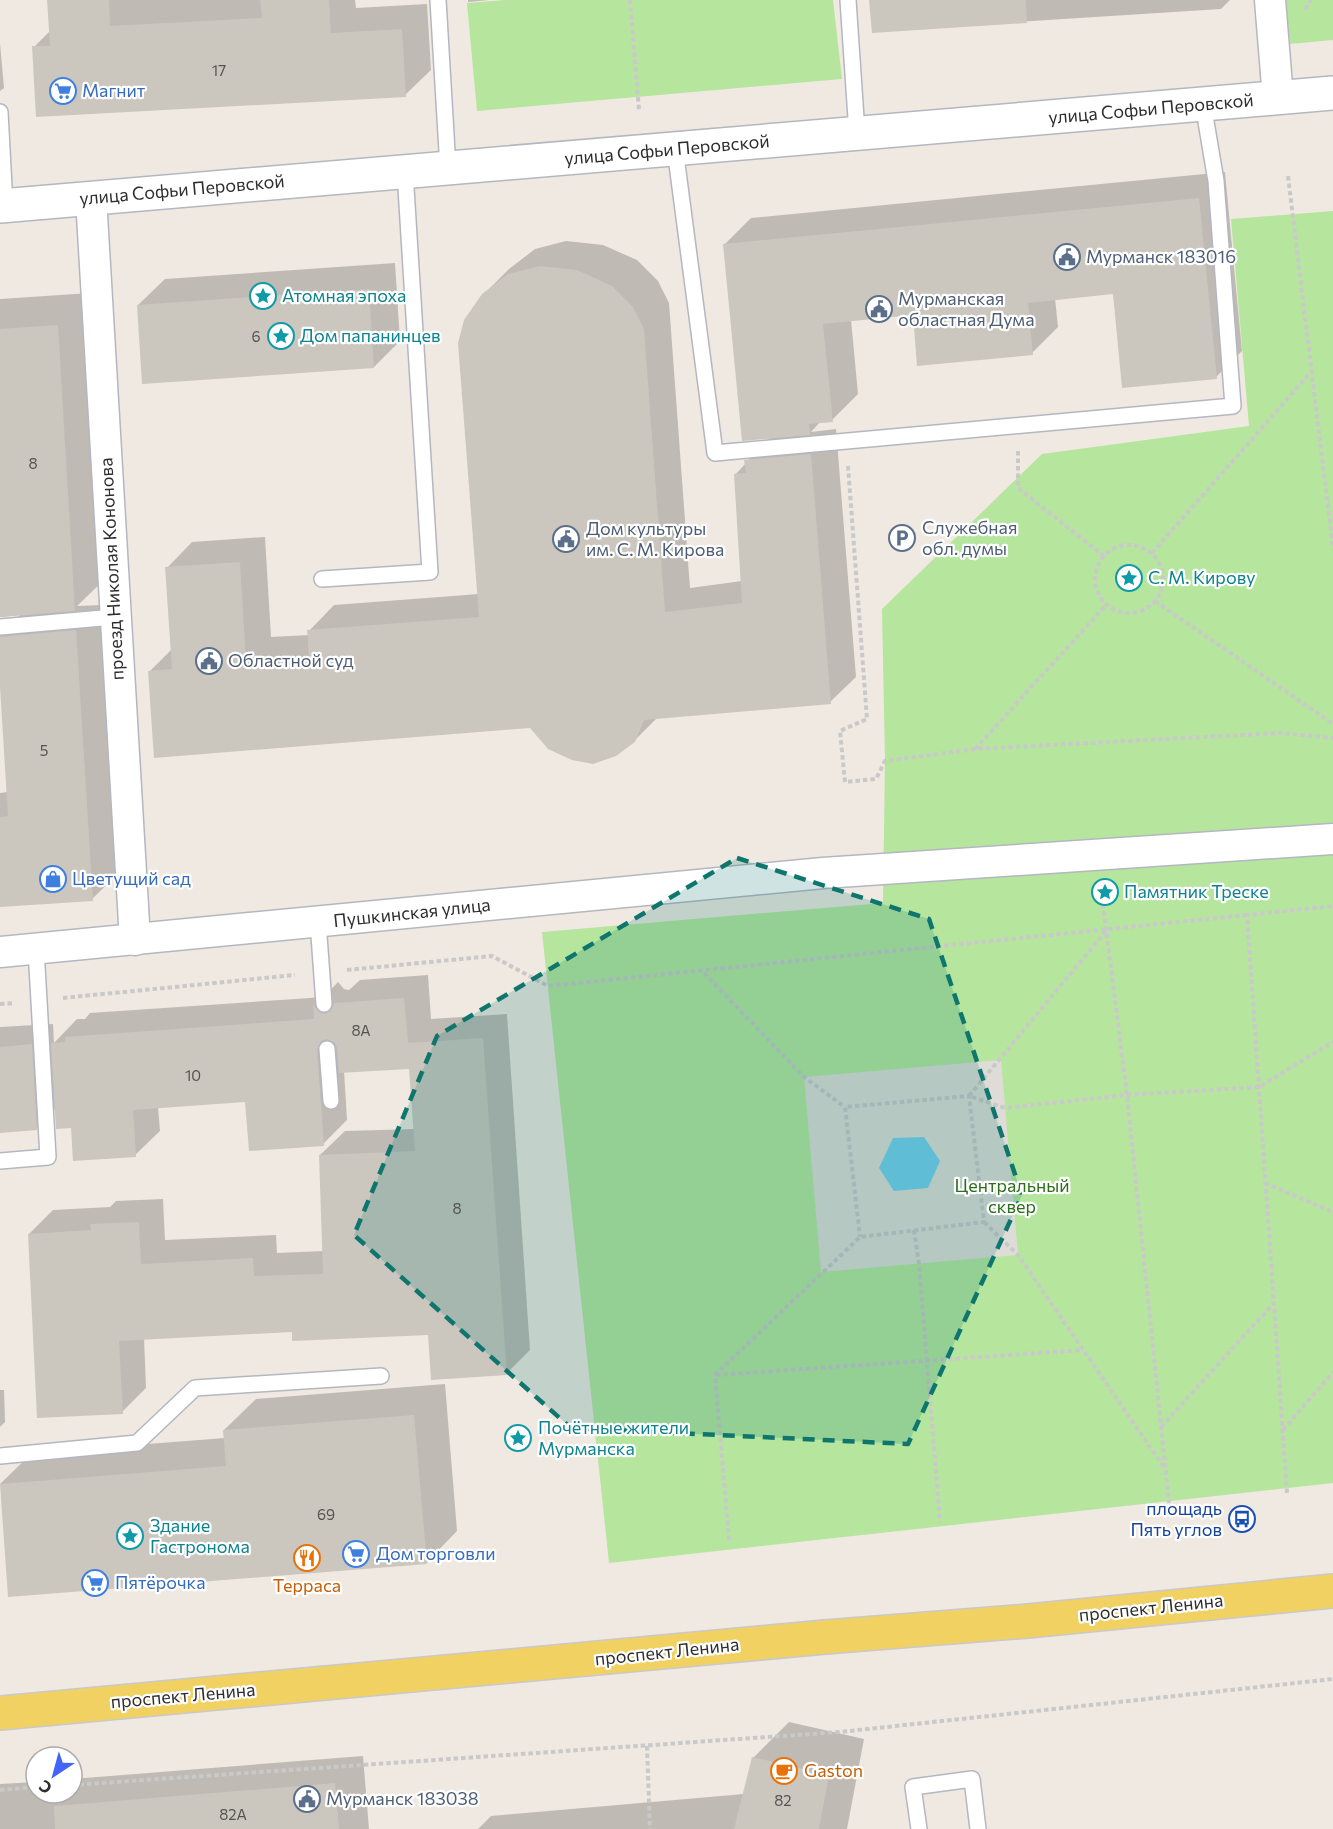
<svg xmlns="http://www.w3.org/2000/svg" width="1333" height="1829" viewBox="0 0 1333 1829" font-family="Commissioner,sans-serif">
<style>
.green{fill:#b6e59e}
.plaza{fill:#dfdcd8}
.water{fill:#75cff0}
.shadow{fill:#0003}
.building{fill:#cbc7bf}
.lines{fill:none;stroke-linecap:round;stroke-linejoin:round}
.lane-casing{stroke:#b4b7c1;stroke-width:18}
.street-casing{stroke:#b4b7c1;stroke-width:33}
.secondary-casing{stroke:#b4b7c1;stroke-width:36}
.primary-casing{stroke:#c9c9c9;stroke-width:36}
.path{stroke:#c9c9c9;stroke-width:4;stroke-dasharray:4.5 3;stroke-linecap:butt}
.lane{stroke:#fff;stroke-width:15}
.street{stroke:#fff;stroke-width:30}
.secondary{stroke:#fff;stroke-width:33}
.primary{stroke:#f2d163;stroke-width:33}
.marked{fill:#0f766e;fill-opacity:0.2;stroke:#0f766e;stroke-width:4.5;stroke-dasharray:12 8;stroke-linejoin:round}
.labels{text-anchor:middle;stroke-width:4.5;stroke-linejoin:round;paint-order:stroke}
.number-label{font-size:15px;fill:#555452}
.shop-label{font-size:18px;fill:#366cbe;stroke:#fff;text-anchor:start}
.street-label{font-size:18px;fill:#2e2e2e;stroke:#fff}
.service-label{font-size:18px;fill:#4e5e75;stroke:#fff;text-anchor:start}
.culture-label{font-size:18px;fill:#0d838f;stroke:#fff;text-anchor:start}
.park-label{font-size:18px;fill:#2c6e1b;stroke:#fff}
.transit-label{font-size:18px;fill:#164399;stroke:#fff;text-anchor:end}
.food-label{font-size:18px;fill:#c56008;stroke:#fff}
</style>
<rect width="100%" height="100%" fill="#efe9e1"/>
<g class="green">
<path d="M506,0h327l9,79 -365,32 -10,-108z"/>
<path d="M1286,0h47v40l-43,4z"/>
<path d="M1333,211v1272l-724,80 -67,-631 341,-29 2,-142 -3,-152 160,-155 207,-28 -18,-207z"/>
</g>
<path class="plaza" d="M1001,1060l17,195 -197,17 -17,-195z"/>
<path class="water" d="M924,1137l16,24 -12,27 -34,3 -15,-23 14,-30z"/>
<g class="shadow">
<path d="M49,0h306l1,8 71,-4 4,66 -26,25 -371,-48 17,-17z"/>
<path d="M468,0h21l-21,2z"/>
<path d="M871,0h359l-9,9 -348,22z"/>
<path d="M0,43l4,45 -4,3z"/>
<path d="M1225,172l17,179 -26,26 -101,-84 -60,5 3,29 -26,26 -118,-39 -63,6 7,74 -26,26 -11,1 -10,11 25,-3 20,248 -26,25 -172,15 -24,24 -485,-69 23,-23 -5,-81 25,-26 73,-5 6,100 38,-2v-4l25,-26 145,-11 4,-299 26,-26 26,-20 31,-8 37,4 34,15 21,21 11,22 21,285 52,-7 -7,-106 35,-38 -45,-193 26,-26z"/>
<path d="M395,263l5,78 -26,26 -236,-62 27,-26z"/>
<path d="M90,293l17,284 -30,29 25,-1 17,268 -27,26 -92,6v-112l8,-1 -8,-157 20,-20 -20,2v-318z"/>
<path d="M428,975l3,44 76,-5 23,336 -24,24 -77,-40 -136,-3 -149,7 2,50 -24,24 -93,-178 24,-24 57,-3 6,-6 47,-2 2,41 111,-5 1,18 47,-2 -4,-96 25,-24 70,-2 -4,-62 -67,4 3,49 -24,24 -77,-44 -88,7 2,24 -25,24 -63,-29 -16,-18 -20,21 -36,2v-104l53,-3 1,19 23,-24h8l5,-6 234,-16 14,-15 6,7 5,1 11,-10z"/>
<path d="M445,1384l12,147 -31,32 -426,-79 32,-31 193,-15 -1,-8 32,-31z"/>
<path d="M0,1390h4l1,32 -5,5z"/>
<path d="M789,1722l75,17 -17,90h-369l13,-13 253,-22 9,-36z"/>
<path d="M363,1756l6,73h-369v-45l36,-2v11h36v-14z"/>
</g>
<g class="building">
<path d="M47,0h62l1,26 152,-8 -2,-18h69l2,33 71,-4 4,68 -370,20 -4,-71h18z"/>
<path d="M869,0h157l1,23 -155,10z"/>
<path d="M1199,198l18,181 -95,9 -9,-94 -85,9 5,52 -116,11 -4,-51 -90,9 10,98 -24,2 1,11 -68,6 -19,-197z"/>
<path d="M540,266l37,4 35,16 21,21 11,22 21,283 77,-9 -8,-129 12,-1 -2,-13 67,-6 20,250 -187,16 -9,22 -19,14 -23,8 -21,-4 -24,-11 -18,-21 -376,30 -6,-87 24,-2 -7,-102 75,-5 6,100 63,-4 -2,-28 172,-13 -21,-274 6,-23 18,-26 26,-20z"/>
<path d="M369,289l5,79 -232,16 -5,-79z"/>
<path d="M58,325l17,286 -75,6v-288z"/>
<path d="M76,630l17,271 -93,6v-90l8,-1 -8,-129v-50z"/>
<path d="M404,998l4,45 75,-5 24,337 -76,5 -3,-45 -136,6v-9l-173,9 4,73 -86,4 -9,-184 63,-4 -1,-6 49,-2 2,42 112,-6 1,18 69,-2 -4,-119 96,-4 -6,-82 -70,4 -2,-25 -2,-5 -8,-4 -6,2 -4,9 7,96 -75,5 -4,-49 -112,8 3,47 -63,4 -2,-33 -15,1 -5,-86 14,-1v-5l249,-18 -1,-14 6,7 6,2 7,-5 2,-6z"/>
<path d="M32,1044l5,86 -37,3v-86z"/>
<path d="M414,1415l13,149 -419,33 -8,-113 226,-18 -3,-36z"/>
<path d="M752,1757l77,18 -10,54h-85z"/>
<path d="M335,1783l4,46h-284l-1,-23z"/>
</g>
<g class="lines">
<defs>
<g id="lane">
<path d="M438,0l10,168"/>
<path d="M848,0l9,133"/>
<path d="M0,112l5,94"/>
<path d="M675,149l40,304 518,-47 -17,-225 -13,-77"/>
<path d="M322,579l108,-7 -25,-400"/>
<path d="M0,627l114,-10"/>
<path d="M318,922l6,82"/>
<path d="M327,1049l4,52"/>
<path d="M0,1161l48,-4 -12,-208"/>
<path d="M0,1456l137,-13 58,-55 186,-12"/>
<path d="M919,1829l-6,-42 59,-8 6,50"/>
</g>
<g id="street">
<path d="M1270,0l8,98"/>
<path d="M91,198l44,742"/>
<path d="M0,952l823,-79 510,-34"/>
</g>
<path id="secondary" d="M0,206l1333,-113"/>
<path id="primary" d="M0,1713l825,-76 203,-16 305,-30"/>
</defs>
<use href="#lane" class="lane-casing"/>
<use href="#street" class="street-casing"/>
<use href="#secondary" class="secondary-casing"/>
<use href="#primary" class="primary-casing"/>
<g class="path">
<path d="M630,0l9,110"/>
<path d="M1305,9l6,-9"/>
<path d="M1288,176l45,372"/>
<path d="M1018,451v37l86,68"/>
<path d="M848,466l19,253 -27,12 5,51 31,-3 9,-18 90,-12 305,-16 53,5"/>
<circle cx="1129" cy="579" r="34"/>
<path d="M1152,553l159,-181"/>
<path d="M1155,601l178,123"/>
<path d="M975,749l132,-145"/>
<path d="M1101,889l26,206 42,408"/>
<path d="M1106,931l-137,165 36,12 122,-13 132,-8 74,-45"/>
<path d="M347,970l145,-14 56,30 699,-71"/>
<path d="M704,973l100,104 41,30"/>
<path d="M63,998l232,-23"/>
<path d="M0,1004l14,-1"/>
<path d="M1265,1183l68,29"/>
<path d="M984,1222l34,33 147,214"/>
<path d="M914,1230l5,34 21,258"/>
<path d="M716,1375l367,-25"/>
<path d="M1161,1427l112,-123"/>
<path d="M1283,1430l50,-58"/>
<path d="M1287,1493l-40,-578 86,-9"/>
<path d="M729,1540l-14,-165 145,-138 124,-15 -15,-126 -124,11 15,130"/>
<path d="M647,1746l3,83"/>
<path d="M72,1785l768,-53 493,-53"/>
<path d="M0,1790l36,-3"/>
</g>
<use href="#lane" class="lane"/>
<use href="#street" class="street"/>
<use href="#secondary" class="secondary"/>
<use href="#primary" class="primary"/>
</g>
<path class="marked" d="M737,858l192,61 93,276 -114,249 -337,-16 -217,-193 83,-199z"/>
<defs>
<symbol id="supermarket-ring" viewBox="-11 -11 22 22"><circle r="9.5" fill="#fff" stroke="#3f7fe0" stroke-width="1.5"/><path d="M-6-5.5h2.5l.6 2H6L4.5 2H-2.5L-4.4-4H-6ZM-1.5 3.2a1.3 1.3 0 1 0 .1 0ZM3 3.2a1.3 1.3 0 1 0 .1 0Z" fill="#3f7fe0"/></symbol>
<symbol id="civic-ring" viewBox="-11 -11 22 22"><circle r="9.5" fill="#fff" stroke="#5c6f8a" stroke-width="1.5"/><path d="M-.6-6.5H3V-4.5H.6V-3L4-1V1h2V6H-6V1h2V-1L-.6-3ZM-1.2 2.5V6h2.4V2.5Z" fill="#5c6f8a"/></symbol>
<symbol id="sight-ring" viewBox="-11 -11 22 22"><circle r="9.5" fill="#fff" stroke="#0f9aa8" stroke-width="1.5"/><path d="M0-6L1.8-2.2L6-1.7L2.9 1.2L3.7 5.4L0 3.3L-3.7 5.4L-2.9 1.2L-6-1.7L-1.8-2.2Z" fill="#0f9aa8"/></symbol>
<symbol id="parking-ring" viewBox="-11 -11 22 22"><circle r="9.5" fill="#fff" stroke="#5c6f8a" stroke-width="1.5"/><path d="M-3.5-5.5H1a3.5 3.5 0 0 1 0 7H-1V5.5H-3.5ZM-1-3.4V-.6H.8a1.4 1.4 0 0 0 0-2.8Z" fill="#5c6f8a"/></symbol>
<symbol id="shop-ring" viewBox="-11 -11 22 22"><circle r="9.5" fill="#fff" stroke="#3f7fe0" stroke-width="1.5"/><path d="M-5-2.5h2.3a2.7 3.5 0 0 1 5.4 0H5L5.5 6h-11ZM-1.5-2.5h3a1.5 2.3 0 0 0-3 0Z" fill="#3f7fe0"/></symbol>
<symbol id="bus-ring" viewBox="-11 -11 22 22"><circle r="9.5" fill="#fff" stroke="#1a4fb4" stroke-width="1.5"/><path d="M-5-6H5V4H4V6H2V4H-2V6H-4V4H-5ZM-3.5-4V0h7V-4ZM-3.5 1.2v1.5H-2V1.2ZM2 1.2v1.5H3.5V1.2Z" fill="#1a4fb4"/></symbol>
<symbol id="restaurant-ring" viewBox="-11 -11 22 22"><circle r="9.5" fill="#fff" stroke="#e8710a" stroke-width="1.5"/><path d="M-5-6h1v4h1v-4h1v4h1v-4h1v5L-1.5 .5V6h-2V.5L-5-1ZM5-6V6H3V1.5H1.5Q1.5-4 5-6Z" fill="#e8710a"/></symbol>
<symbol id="cafe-ring" viewBox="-11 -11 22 22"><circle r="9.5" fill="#fff" stroke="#e8710a" stroke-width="1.5"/><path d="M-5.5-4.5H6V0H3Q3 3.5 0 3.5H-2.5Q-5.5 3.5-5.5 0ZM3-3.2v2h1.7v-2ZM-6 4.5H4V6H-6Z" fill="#e8710a"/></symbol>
</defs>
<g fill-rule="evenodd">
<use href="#supermarket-ring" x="48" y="76" width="30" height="30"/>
<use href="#civic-ring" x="1052" y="242" width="30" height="30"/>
<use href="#sight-ring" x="248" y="281" width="30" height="30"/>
<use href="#civic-ring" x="864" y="294" width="30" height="30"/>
<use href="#sight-ring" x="266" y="321" width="30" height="30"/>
<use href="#parking-ring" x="887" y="523" width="30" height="30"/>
<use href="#civic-ring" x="551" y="524" width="30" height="30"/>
<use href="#sight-ring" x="1114" y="563" width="30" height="30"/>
<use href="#civic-ring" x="194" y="646" width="30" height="30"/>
<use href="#shop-ring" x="38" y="864" width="30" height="30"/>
<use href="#sight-ring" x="1090" y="877" width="30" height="30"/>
<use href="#sight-ring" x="503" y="1423" width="30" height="30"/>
<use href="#bus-ring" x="1227" y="1504" width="30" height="30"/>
<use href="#sight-ring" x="115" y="1521" width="30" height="30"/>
<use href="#supermarket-ring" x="341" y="1539" width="30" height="30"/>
<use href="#restaurant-ring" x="292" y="1543" width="30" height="30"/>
<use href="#supermarket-ring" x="80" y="1568" width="30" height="30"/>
<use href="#cafe-ring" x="769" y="1756" width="30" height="30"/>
<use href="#civic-ring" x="292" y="1784" width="30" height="30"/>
</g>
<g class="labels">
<g class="number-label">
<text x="219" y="76">17</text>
<text x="256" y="342">6</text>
<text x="33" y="469">8</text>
<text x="44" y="756">5</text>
<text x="361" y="1036">8А</text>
<text x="193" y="1081">10</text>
<text x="457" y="1214">8</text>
<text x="326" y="1520">69</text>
<text x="783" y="1806">82</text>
<text x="233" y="1820">82А</text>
</g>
<g class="shop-label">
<text x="82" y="97">Магнит</text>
<text x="72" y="885">Цветущий сад</text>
<text x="376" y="1560">Дом торговли</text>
<text x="115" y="1589">Пятёрочка</text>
</g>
<g class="street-label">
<text transform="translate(1151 109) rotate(-5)" y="6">улица Софьи Перовской</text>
<text transform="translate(667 150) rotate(-5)" y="6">улица Софьи Перовской</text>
<text transform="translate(182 190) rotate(-5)" y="6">улица Софьи Перовской</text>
<text transform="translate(112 569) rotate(-93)" y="6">проезд Николая Кононова</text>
<text transform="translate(412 913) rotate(-6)" y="6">Пушкинская улица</text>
<text transform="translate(1151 1608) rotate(-6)" y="6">проспект Ленина</text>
<text transform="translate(667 1652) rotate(-6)" y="6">проспект Ленина</text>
<text transform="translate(183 1696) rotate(-5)" y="6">проспект Ленина</text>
</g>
<g class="service-label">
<text x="1086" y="263">Мурманск 183016</text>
<text x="898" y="305">Мурманская<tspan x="898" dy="21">областная Дума</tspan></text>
<text x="922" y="534">Служебная<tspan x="922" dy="21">обл. думы</tspan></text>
<text x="586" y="535">Дом культуры<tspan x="586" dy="21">им. С. М. Кирова</tspan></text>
<text x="228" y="667">Областной суд</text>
<text x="326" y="1805">Мурманск 183038</text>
</g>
<g class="culture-label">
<text x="282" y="302">Атомная эпоха</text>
<text x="300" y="342">Дом папанинцев</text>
<text x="1148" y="584">С. М. Кирову</text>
<text x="1124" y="898">Памятник Треске</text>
<text x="538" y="1434">Почётные жители<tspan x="538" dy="21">Мурманска</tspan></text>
<text x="150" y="1532">Здание<tspan x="150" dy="21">Гастронома</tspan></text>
</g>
<g class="park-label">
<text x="1012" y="1192">Центральный<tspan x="1012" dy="21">сквер</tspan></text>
</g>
<g class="transit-label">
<text x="1222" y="1515">площадь<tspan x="1222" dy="21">Пять углов</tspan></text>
</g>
<g class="food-label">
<text x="307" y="1592">Терраса</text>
<text x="804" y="1777" text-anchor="start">Gaston</text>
</g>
</g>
<g transform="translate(54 1775) rotate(216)"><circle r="28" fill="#ffffff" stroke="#ababab" stroke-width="1.5"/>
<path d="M0-4.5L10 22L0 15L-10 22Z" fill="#4264fb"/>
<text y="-9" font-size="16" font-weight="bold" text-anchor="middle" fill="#2e2e2e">С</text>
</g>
</svg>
